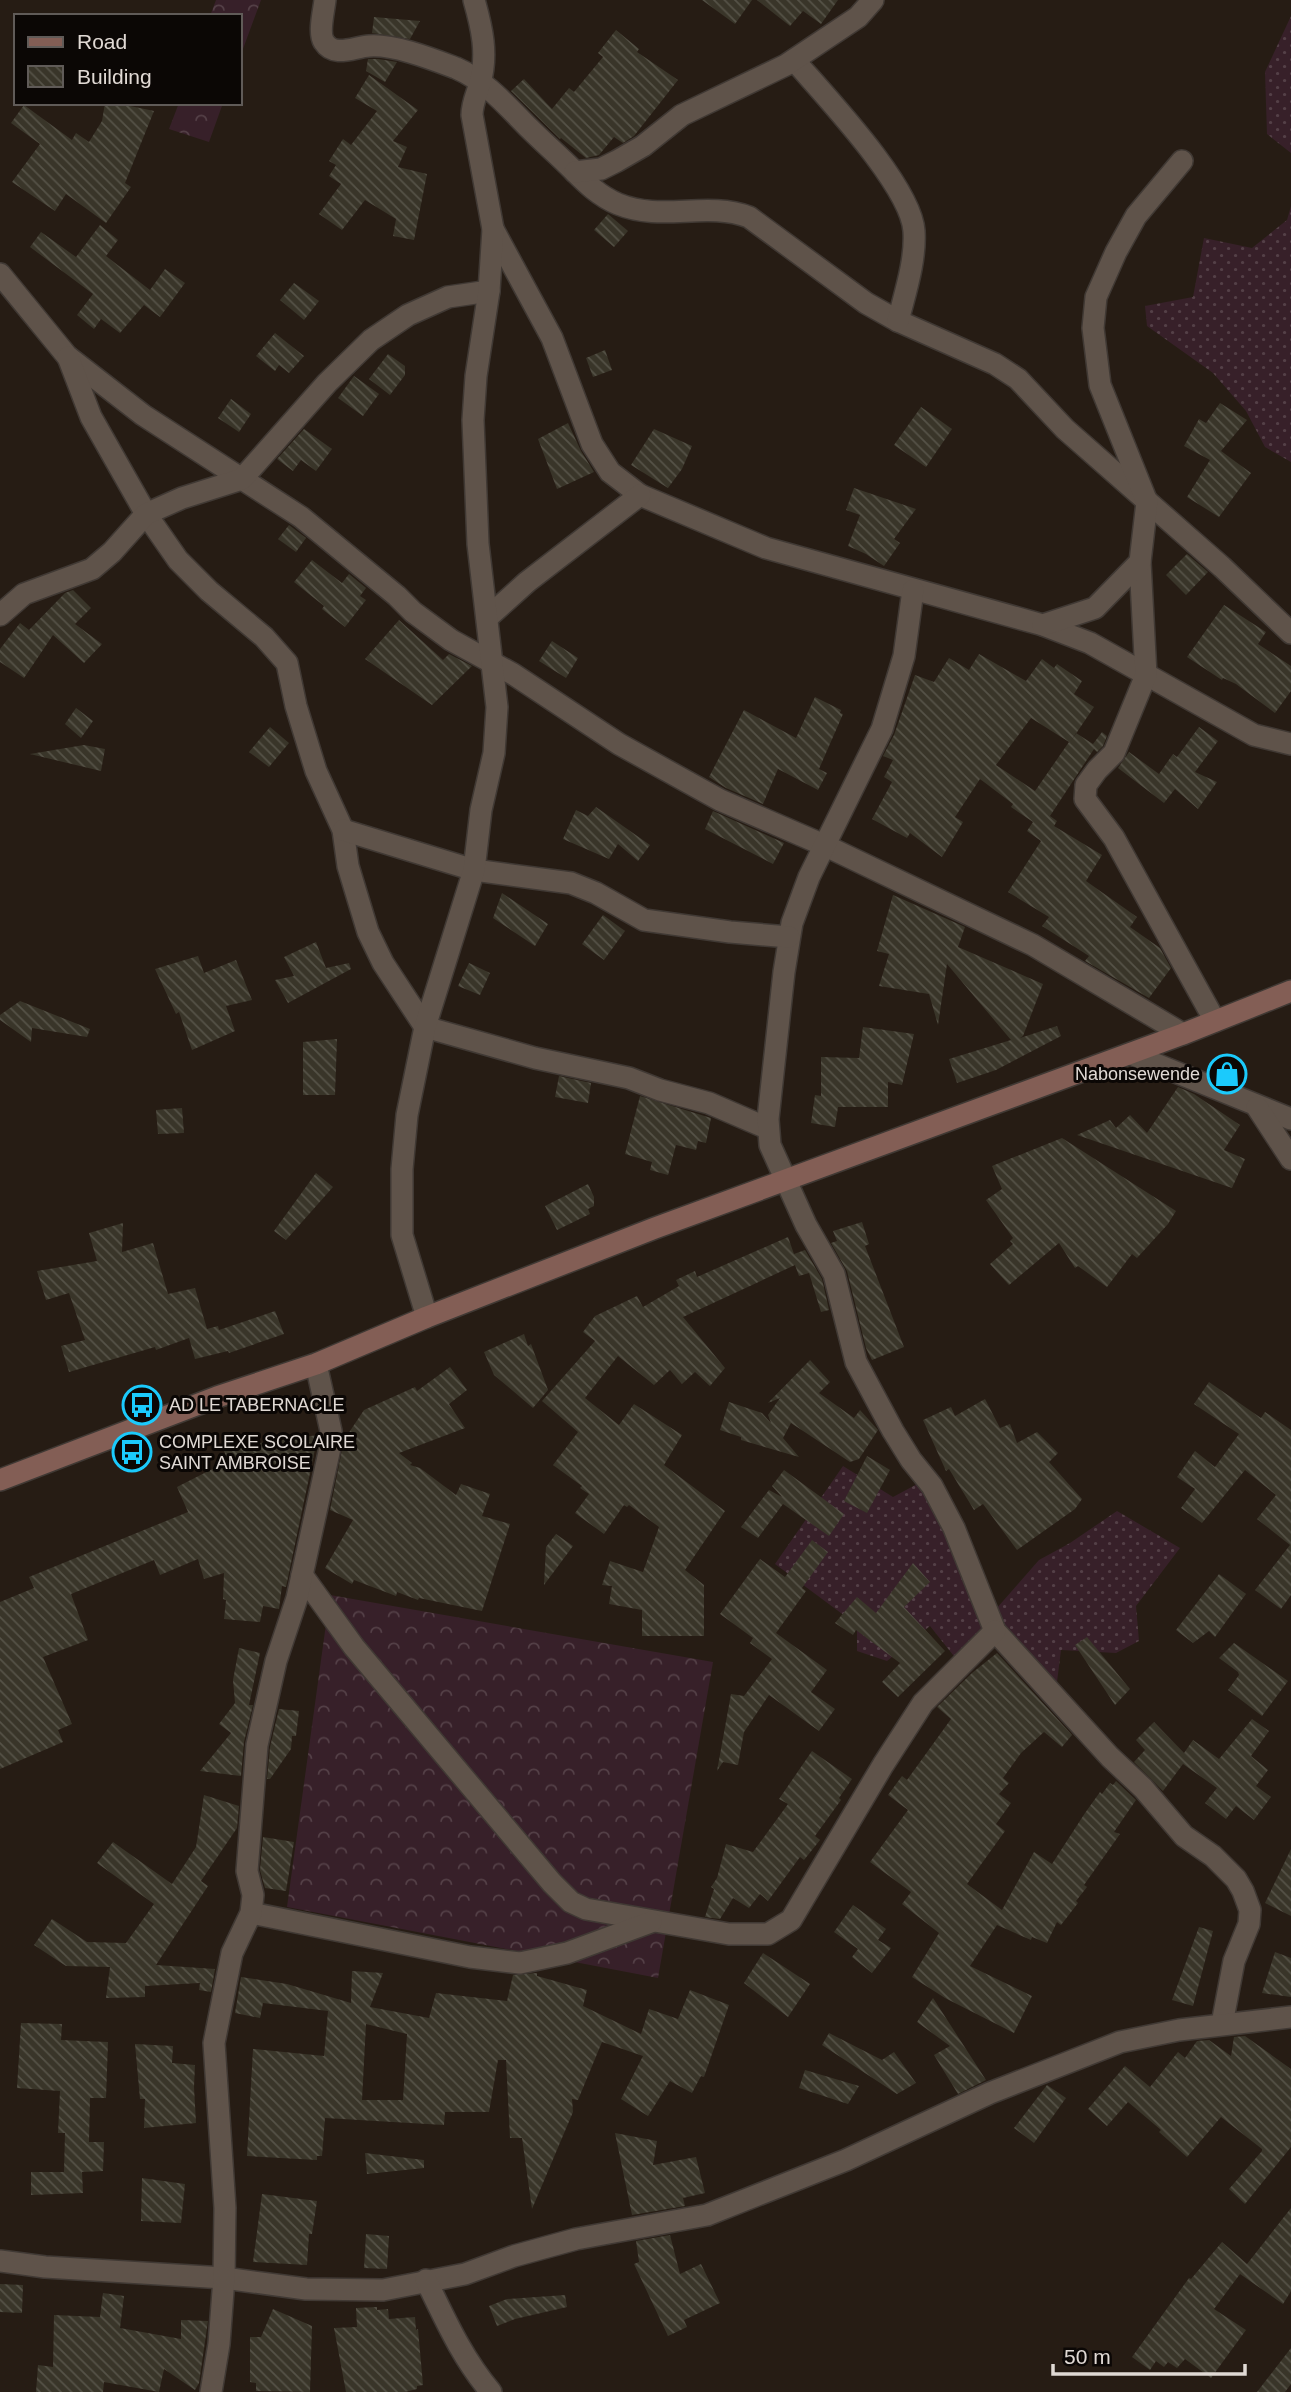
<svg xmlns="http://www.w3.org/2000/svg" width="1291" height="2392" viewBox="0 0 1291 2392" font-family="Arial,sans-serif">
<style>
.grass{fill:url(#grass-dots)}
.forest{fill:url(#forest-crowns)}
.building{fill:url(#building-back-hatch);fill-rule:evenodd}
.lines{fill:none;stroke-linecap:round;stroke-linejoin:round}
.street-casing{stroke:#403934;stroke-width:24}
.secondary-casing{stroke:#403934;stroke-width:24}
.street{stroke:#5f534a;stroke-width:21}
.secondary{stroke:#835e55;stroke-width:21}
.labels{text-anchor:middle;stroke-width:6;stroke-linejoin:round;paint-order:stroke}
.poi-label{font-size:18px;fill:#e0d9d4;stroke:#0b0705;text-anchor:start}
</style>
<defs>
<pattern id="grass-dots" width="8" height="8" patternUnits="userSpaceOnUse" patternTransform="scale(1.75)"><rect width="8" height="8" fill="#372029"/><path d="M2 2h.1M6 6h.1" fill="none" stroke="#544047" stroke-width="1.8" stroke-linecap="round"/></pattern>
<pattern id="forest-crowns" width="20" height="18" patternUnits="userSpaceOnUse" patternTransform="scale(1.75)"><rect width="20" height="18" fill="#372029"/><path d="M2 6a3 3 0 1 1 6 0M12 15a3 3 0 1 1 6 0" fill="none" stroke="#544047"/></pattern>
<pattern id="building-back-hatch" width="6" height="6" patternUnits="userSpaceOnUse" patternTransform="scale(1.75)"><rect width="6" height="6" fill="#393529"/><path d="M-1 5l2 2M0 0l6 6M5-1l2 2" fill="none" stroke="#555247"/></pattern>
</defs>
<rect width="100%" height="100%" fill="#261c14"/>
<g class="grass">
<path d="M1291,16v137l-24,-19 -2,-62z"/>
<path d="M1291,206v256l-26,-15 -19,-36 -33,-38 -66,-47 -2,-20 48,-9 11,-59 48,10 35,-28z"/>
<path d="M843,1466l50,31 26,-14 30,57 39,91 -31,29 -27,-34 -43,35 -30,-10v-26l-82,-61z"/>
<path d="M1117,1511l63,37 -44,58 3,35 -23,12 -55,-3 -4,32c-27,-22 -48,-40 -61,-73l43,-49 31,-17z"/>
</g>
<g class="forest">
<path d="M216,0h45l-21,57v-41h-30z"/>
<path d="M179,103h44l-14,39 -40,-13z"/>
<path d="M330,1595l383,67 -55,316 -371,-71z"/>
</g>
<g class="building">
<path d="M702,0h50l-17,24z"/>
<path d="M757,0h81l-17,24 -18,-13 -13,15z"/>
<path d="M374,17l46,4 -10,18 -38,-6z"/>
<path d="M616,30l23,19 -2,3 41,28 -44,56 -11,7 -9,-6 -15,18 -13,3 -25,-20 -1,1 -49,-48 13,-12 28,30 17,-21 5,4 29,-35 -5,-4z"/>
<path d="M368,59h10l19,3 -12,20 -19,-11z"/>
<path d="M369,75l49,35 -25,31 14,6 -9,20 29,7 -13,66 -21,-4 3,-17 -31,-19 -23,30 -23,-16 22,-30 -12,-8 7,-11 -7,-4 14,-22 8,6 26,-34 -22,-13z"/>
<path d="M105,103h11l38,8 -29,72 6,4 -25,36 -40,-29 -11,17 -43,-29 28,-38 -29,-21 13,-18 48,35 4,-7 13,9 13,-21z"/>
<path d="M608,214l20,17 -14,16 -20,-17z"/>
<path d="M100,225l18,15 -12,16 44,34 15,-21 20,14 -25,34 -16,-12 -24,28 -19,-14 -7,10 -17,-14 16,-21 -63,-47 11,-15 35,25z"/>
<path d="M294,283l25,18 -15,19 -24,-20z"/>
<path d="M275,333l29,23 -15,17 -10,-8 -4,6 -19,-15z"/>
<path d="M605,350l7,20 -19,7 -7,-19z"/>
<path d="M388,354l17,12v9l-15,20 -21,-16z"/>
<path d="M354,376l25,18 -16,22 -25,-18z"/>
<path d="M231,399l20,15 -12,18 -21,-14z"/>
<path d="M1220,403l27,17 -26,31 30,22 -32,44 -32,-20 23,-37 -26,-14 15,-27 7,4z"/>
<path d="M921,407l31,22 -26,38 -32,-22z"/>
<path d="M568,423l13,28 13,21 -37,17 -19,-50z"/>
<path d="M304,429l28,20 -16,22 -15,-11 -8,11 -16,-12z"/>
<path d="M654,429l38,17 -10,23 -14,19 -37,-23z"/>
<path d="M854,488l62,21 -22,30 6,4 -16,23 -18,-12 -18,-8 12,-31 -14,-5z"/>
<path d="M289,525l17,13 -10,14 -18,-13z"/>
<path d="M1187,554l21,18 -22,23 -20,-20z"/>
<path d="M312,560l30,23 7,-9 17,14 -6,8 6,4 -21,27 -23,-18 2,-3 -30,-24z"/>
<path d="M73,590l18,18 -16,16 27,20 -18,19 -31,-28 -29,43 -24,-16v-13l20,-26 9,7 36,-37z"/>
<path d="M1224,605l42,27 -8,12 33,22v25l-16,22 -39,-29 -13,-6 -1,2 -35,-23z"/>
<path d="M399,620l44,40 6,-6 23,12 -40,39 -67,-46z"/>
<path d="M552,641l26,17 -12,20 -27,-17z"/>
<path d="M979,654l47,27 16,-22 12,9 3,-4 25,17 -8,13 20,13 -23,34 5,-8 17,11 9,-12 5,4 -4,10 -6,6 -3,-3 -44,67 7,5 -3,5 48,29 -16,26 51,36 -7,10 30,21 11,20 -22,30 -64,-37 4,-5 -47,-30 7,-9 -41,-25 33,-51 -14,-10 6,-9 -22,-15 2,-3 -33,-25 -25,38 8,5 -21,35 -32,-24 -3,5 -35,-19 20,-37 -8,-5 9,-17 -10,-4 11,-21 21,-60 19,7 15,-24 20,12zM1031,718l38,24 -34,49 -39,-26z"/>
<path d="M815,697l26,13 -1,3 3,1 -24,55 8,4 -9,17 -40,-21 -15,35 -37,-16 -17,-11 35,-67 52,28z"/>
<path d="M76,708l17,13 -12,17 -16,-14z"/>
<path d="M270,727l19,16 -20,24 -20,-15z"/>
<path d="M1199,727l19,14 -23,31 22,10 -19,27 -23,-20 -11,14 -46,-35 11,-16 30,22 14,-20 4,3z"/>
<path d="M84,745l21,4 -4,22 -71,-17z"/>
<path d="M596,807l54,38 -12,16 -20,-17 -9,15 -46,-20 13,-29 12,6z"/>
<path d="M713,811l71,32 -11,21 -68,-35z"/>
<path d="M502,893l46,31 -13,22 -42,-28z"/>
<path d="M893,895l72,32 -7,20 85,37 -20,52 -3,2 37,-12 4,10 -65,34 -39,13 -8,-24 62,-19 -64,-76 -9,61 -9,-31 -50,-8 10,-32 -12,-3z"/>
<path d="M603,915l22,16 -21,29 -22,-16z"/>
<path d="M316,942l10,26 23,-5 2,6 -63,34 -13,-23 19,-4 -10,-19z"/>
<path d="M198,956l6,17 32,-13 16,40 -26,6 9,25 -43,19 -13,-38 -3,2 -21,-45z"/>
<path d="M469,963l21,10 -10,22 -22,-9z"/>
<path d="M20,1001l70,28 -3,8 -55,-9 -1,14 -31,-22v-5z"/>
<path d="M863,1027l51,7 -12,51 -14,-3v25h-50l-3,20 -24,-4 4,-28 6,1v-39l38,1z"/>
<path d="M337,1039l-2,56h-32v-53z"/>
<path d="M559,1076l32,7 -3,20 -33,-6z"/>
<path d="M1178,1087l16,7 46,31 -16,25 21,9 -13,29 -155,-53 33,-15 6,8 14,-13 17,18z"/>
<path d="M640,1096l71,22 -5,25 -8,-2 -2,9 -20,-5 -8,30 -18,-5 2,-8 -27,-8z"/>
<path d="M182,1108l2,25 -26,1 -2,-24z"/>
<path d="M1062,1138l114,73 -8,13 -31,34 -5,-4 -25,33 -29,-21 -3,2 -16,-25 -50,42 -19,-21 23,-20 -3,-3 3,-3 -27,-38 16,-11 -10,-23z"/>
<path d="M316,1173l17,14 -47,53 -12,-9z"/>
<path d="M588,1184l6,13v9l-6,3 2,5 -33,16 -12,-24z"/>
<path d="M862,1222l7,22 -4,2 39,101 -32,13 -6,-12 -19,-77 -16,-28 6,-2 -4,-10z"/>
<path d="M123,1223l-1,29 31,-9 15,51 27,-6 12,41 11,-3 1,4 56,-19 9,23 -55,19 -1,-2 -33,8 -6,-21 -33,12 -1,-3 -86,25 -8,-26 24,-6 -16,-47 -23,7 -9,-29 60,-10 -8,-28z"/>
<path d="M788,1237l6,17 11,-4 17,29 7,31 -8,2 -12,-39 -10,3 -4,-11 -112,52 42,51 -15,18 -15,-14 -13,12 -12,-14 -16,15 -36,-29 -33,42 34,27 15,-21 48,31 -18,30 61,46 -40,59 19,15v51h-62v-26l-33,-6 3,-18 -10,-1 8,-24 33,11 16,-45 -30,-22 -2,2 -3,-2 -20,29 -29,-21 14,-19 -9,-6 2,-2 -29,-21 25,-33 -36,-31 53,-60 -12,-9 12,-16 42,-20 6,11 36,-21 -3,-6 19,-9 2,6z"/>
<path d="M524,1334l4,12 3,-2 17,46 -15,18 -39,-33 -10,-23z"/>
<path d="M810,1360l20,22 -11,11 35,25 6,-8 18,20 -19,29 -9,3 -59,-39 -8,15 16,19 -58,-17v-3l-21,-7 9,-28 33,11 9,10 -3,-8 12,-17 -12,5z"/>
<path d="M450,1367l17,23 -18,14 16,24 -66,25 13,10 -2,2 10,3 36,27 5,-11 29,10 -8,22 28,8 -28,87 -63,-13 -1,2 -21,-8 -1,4 -42,-16 -2,4 -27,-16 28,-48 -23,-10 14,-70 20,-30 51,-23 2,4z"/>
<path d="M1209,1382l52,36 4,-6 26,18v165l-10,14 -26,-19 35,-45 -33,-26 19,-24 -31,-25 -43,53 -21,-15 14,-19 -18,-12 18,-26 20,16 24,-33 -45,-30z"/>
<path d="M985,1399l15,29 10,-4 7,19 20,-11 21,21 -9,9 33,37 -7,10 -58,41 -34,-46 -9,6 -25,-41 -3,2 -23,-51 28,-13 4,9z"/>
<path d="M318,1435l-32,152 -4,-1 -3,23 -16,-3 -3,16 -36,-3 2,-19 -3,-1 1,-26 -20,6 -6,-20 -38,16 -6,-15 -83,34 17,46 -45,17 29,67 -14,6 5,12 -63,27v-167l34,-14 -5,-11 159,-65 -11,-25 51,-26 -5,-13z"/>
<path d="M867,1456l23,14 -23,43 -23,-12z"/>
<path d="M784,1470l60,44 -15,22 -46,-32 -25,34 -17,-11 28,-37 13,7 -10,-11z"/>
<path d="M556,1534l17,12 -29,39 2,-38z"/>
<path d="M812,1540l16,12 -26,36 4,3 -30,42 51,37 -16,22 24,17 -16,22 -50,-36 -25,37 -6,33 -15,-3 -6,9 14,-77 13,2 28,-37 -22,-16 3,-5 -33,-24 40,-55 25,18z"/>
<path d="M913,1563l17,19 -26,25 41,44 -47,46 -16,-15 18,-19 -44,-33 -3,5 -18,-12 22,-26 19,16z"/>
<path d="M1219,1574l27,20 -31,43 -6,-6 -16,12 -17,-13z"/>
<path d="M1087,1637l43,52 -15,16 -40,-60z"/>
<path d="M1234,1643l54,38 -26,35 -34,-26 11,-15 -1,-3 -19,-14z"/>
<path d="M239,1648l21,5 -11,52h4l-9,37 -3,34 -41,-5 31,-38 -12,-9 16,-21 -2,-23z"/>
<path d="M997,1653l75,82 -10,12 -18,-15 -23,21 -18,25 6,5 -10,11 12,9 -15,21 9,7 -38,53 35,26 32,-58 18,12 33,-51 15,-21 2,2 8,-11 3,2 3,-4 20,19 -22,32 6,2 -36,51 3,2 -11,14 2,2 -17,22 -4,-3 -10,21 -15,-6 -1,3 -34,-15 -27,41 62,30 -18,37 -69,-35 -33,-21 27,-44 -37,-29 9,-12 -41,-30 38,-52 -20,-15 14,-19 5,4 44,-61 -14,-12 35,-34z"/>
<path d="M279,1709l20,2 -3,25h-4l-1,13 -21,30h-3l3,-32z"/>
<path d="M1252,1719l17,12 -18,25 17,14 -12,16 15,11 -17,23 -18,-14 -10,13 -21,-16 12,-15 -34,-24 -20,27 -29,-29 11,-12 -9,-10 18,-18 30,31 9,-13 26,19z"/>
<path d="M812,1751l40,28 -13,19 2,2 -26,36 5,4 -16,20 -4,-3 -32,44 -8,-7 -11,14 -16,-10 -13,21 -15,-2 9,-28 -3,-2 6,-9 9,-34 27,8 35,-48 -9,-5z"/>
<path d="M204,1795l35,11 -2,22 -36,53 7,5 -52,79 59,4 -4,23 -12,-2 1,-7 -55,3v11l-39,1 4,-31 -44,-1 -32,-21 18,-26 35,23 39,1 28,-39 -57,-41 16,-21 59,42 24,-37z"/>
<path d="M263,1837l31,5 -8,49 -21,-3 -5,-18z"/>
<path d="M1291,1849v67l-26,-13z"/>
<path d="M853,1905l33,24 -8,11 13,8 -19,25 -20,-16 6,-8 -24,-17z"/>
<path d="M1199,1927l14,4 -20,75 -21,-6z"/>
<path d="M1275,1952l16,6v39l-29,-4z"/>
<path d="M763,1953l47,31 -22,33 -44,-34z"/>
<path d="M352,1971l31,2 -13,34 59,11 7,-25 71,8 6,-26 24,-2v3l50,14 -4,16 58,28 8,-25 29,10 12,-29 39,15 -25,72 -3,-1 -9,17 -22,-12 -22,35 -27,-17 22,-43 -41,-14 -24,58 -6,-1 1,13 -41,97 -10,-71h-12l-4,-78h-8l-9,52h-44l-1,13 -119,-7 -3,38h-5v4l-70,-4 6,-107 71,7 4,-45 -65,-8 -3,15 -25,-5 6,-36 46,7 64,19zM366,2024l41,10 -4,66h-41z"/>
<path d="M933,1998l53,82 -28,14 -24,-39 16,-9 -33,-24z"/>
<path d="M21,2023l41,1 -1,16 47,2 -2,56h-16l-1,44h15l-1,29 -21,1 1,21 -52,2v-23h33l1,-39h-7l2,-42 -43,-3z"/>
<path d="M829,2033l53,27 12,-8 22,31 -19,11 -75,-49z"/>
<path d="M1245,2036l46,33v78l-46,57 -16,-15 33,-38v-2l-41,-32 -34,40 -28,-25 2,-2 -33,-28 -21,24 -19,-17 37,-43 25,21 28,-35 7,6 12,-17 12,-1 22,16 3,-19z"/>
<path d="M135,2044l38,2 -1,17 23,2 -1,22 2,36 -52,5 1,-29h-5z"/>
<path d="M805,2070l54,16 -11,18 -49,-16z"/>
<path d="M1047,2085l19,13 -32,45 -20,-15z"/>
<path d="M615,2133l42,8 -4,24 43,-8 9,36 -22,5 2,8 -53,9z"/>
<path d="M365,2153l59,7v8l-57,6z"/>
<path d="M142,2178l43,6 -4,39 -40,-2z"/>
<path d="M262,2194l55,7 -5,33h-3l-2,31 -54,-3z"/>
<path d="M1291,2208v83l-8,13 -43,-30 -26,35 32,21 -35,48 -26,-19 -8,9 -9,-6 -4,5 -8,-6 -6,9 -18,-13 57,-79 2,1 31,-37 25,22z"/>
<path d="M366,2234l23,2 -2,33 -23,-1z"/>
<path d="M670,2235l10,39 21,-10 19,39 -36,17 3,7 -19,9 -34,-72 5,-2 -3,-21z"/>
<path d="M0,2284l23,1 -1,28 -22,-1z"/>
<path d="M103,2293l21,3 -4,32 61,11v-19l27,1 -9,62 -4,7 -31,-21 -5,23 -55,-10 -1,10h-67l2,-27 15,2 1,-52 46,2z"/>
<path d="M565,2295l2,12 -52,12 -18,7 -8,-20 18,-7z"/>
<path d="M377,2307v3l11,-1 1,10 26,-2 1,13 2,-1 5,56 -6,1v3l-12,3h-59l-12,-64 23,-1 -1,-19z"/>
<path d="M273,2309l39,17 -2,66 -54,-1v-8l-6,-1v-45h11z"/>
<path d="M1291,2348v36l-6,8h-28z"/>
</g>
<g class="lines">
<defs>
<g id="street">
<path d="M325,0c-1,10 -7,33 -1,42 10,16 30,5 45,4 25,-2 63,13 87,22 30,13 51,38 73,60 14,14 29,27 43,41 14,14 27,27 46,35 44,18 88,-3 131,13l117,86 32,18 97,43 23,15 47,50 157,138 69,66"/>
<path d="M794,60c31,36 117,126 120,171 2,29 -9,62 -16,90"/>
<path d="M575,172l26,-3 16,-8 26,-15 39,-31 104,-50 72,-48 15,-17"/>
<path d="M493,229l59,109 40,106 18,28 30,23 126,53 277,77 47,18 164,92 37,9"/>
<path d="M0,274l67,82 76,59 158,102 96,79 16,16 38,28 62,34 106,70 101,56 106,46 207,99 150,89"/>
<path d="M68,357l23,60 55,97 32,46 31,31 55,46 23,26 9,43 20,65 27,59 5,36 20,66 15,31 42,64 110,31 94,20 31,12 49,13 58,25"/>
<path d="M1140,562l6,113 -32,78 -17,17 -11,15 -1,14 29,39 101,183"/>
<path d="M913,590l-9,66 -22,73 -73,148 -17,46 -8,49 -16,147 2,26 36,80 28,49 22,88 37,69 18,29 21,26 22,42 41,103 115,126 33,31 41,48 29,20 23,23 7,12 7,19 -1,14 -15,37 -12,63"/>
<path d="M0,615l24,-21 68,-25 20,-17 34,-38 36,-16 60,-19 85,-96 44,-43 37,-25 40,-18 41,-6"/>
<path d="M487,618l40,-36 113,-87"/>
<path d="M1043,625l52,-17 45,-46 7,-60 -47,-117 -7,-57 3,-31 20,-45 20,-36 46,-55"/>
<path d="M343,830l131,40 97,13 25,10 48,27 86,12 59,5"/>
<path d="M1131,1054l160,65"/>
<path d="M1257,1107l34,52"/>
<path d="M427,1317l-25,-82v-66l5,-54 18,-88 49,-157 7,-60 13,-57 3,-46 -19,-163 -5,-124 3,-44 13,-85 4,-62 -21,-114c0,-12 5,-21 8,-32 8,-29 2,-55 -6,-83"/>
<path d="M302,1575l52,72 198,236 19,19 15,7 143,25h39l23,-14 92,-155 40,-62 72,-72"/>
<path d="M251,1913l219,44 50,6 47,-10 84,-31"/>
<path d="M0,2261l45,6 179,11 82,11 77,1 82,-16 49,-18 62,-17 131,-24 139,-55 144,-67 130,-51 59,-12 112,-13"/>
<path d="M426,2280c19,39 36,78 65,112"/>
<path d="M211,2392l8,-48 5,-66 1,-70 -11,-165 18,-90 19,-40 2,-18 -6,-24 10,-126 19,-84 21,-63 33,-150 1,-17 -15,-67"/>
</g>
<path id="secondary" d="M0,1480l217,-83 99,-33 111,-47 228,-89 528,-194 108,-43"/>
</defs>
<use href="#street" class="street-casing"/>
<use href="#secondary" class="secondary-casing"/>
<use href="#street" class="street"/>
<use href="#secondary" class="secondary"/>
</g>
<defs>
<symbol id="shop-ring" viewBox="-11 -11 22 22"><circle r="9.5" fill="#0b0705" stroke="#1bcafc" stroke-width="1.5"/><path d="M-5-2.5h2.3a2.7 3.5 0 0 1 5.4 0H5L5.5 6h-11ZM-1.5-2.5h3a1.5 2.3 0 0 0-3 0Z" fill="#1bcafc"/></symbol>
<symbol id="bus-ring" viewBox="-11 -11 22 22"><circle r="9.5" fill="#0b0705" stroke="#1bcafc" stroke-width="1.5"/><path d="M-5-6H5V4H4V6H2V4H-2V6H-4V4H-5ZM-3.5-4V0h7V-4ZM-3.5 1.2v1.5H-2V1.2ZM2 1.2v1.5H3.5V1.2Z" fill="#1bcafc"/></symbol>
</defs>
<g fill-rule="evenodd">
<use href="#shop-ring" x="1205" y="1052" width="44" height="44"/>
<use href="#bus-ring" x="120" y="1383" width="44" height="44"/>
<use href="#bus-ring" x="110" y="1430" width="44" height="44"/>
</g>
<g class="labels">
<g class="poi-label">
<text x="1200" y="1080" text-anchor="end">Nabonsewende</text>
<text x="169" y="1411">AD LE TABERNACLE</text>
<text x="159" y="1448">COMPLEXE SCOLAIRE<tspan x="159" dy="21">SAINT AMBROISE</tspan></text>
</g>
</g>
<rect x="14" y="14" width="228" height="91" fill="#0b0705" stroke="#605b58" stroke-width="2"/>
<rect x="28" y="37" width="35" height="10" fill="#835e55" stroke="#605b58" stroke-width="2"/>
<text x="77" y="49" font-size="21" fill="#e0d9d4">Road</text>
<rect x="28" y="66" width="35" height="21" fill="url(#building-back-hatch)" stroke="#605b58" stroke-width="2"/>
<text x="77" y="84" font-size="21" fill="#e0d9d4">Building</text>
<path d="M1053 2364v10h192v-10" fill="none" stroke="#e0d9d4" stroke-width="3.5"/>
<text x="1064" y="2364" font-size="21" fill="#e0d9d4" stroke="#0b0705" stroke-width="5" paint-order="stroke">50 m</text>
</svg>
